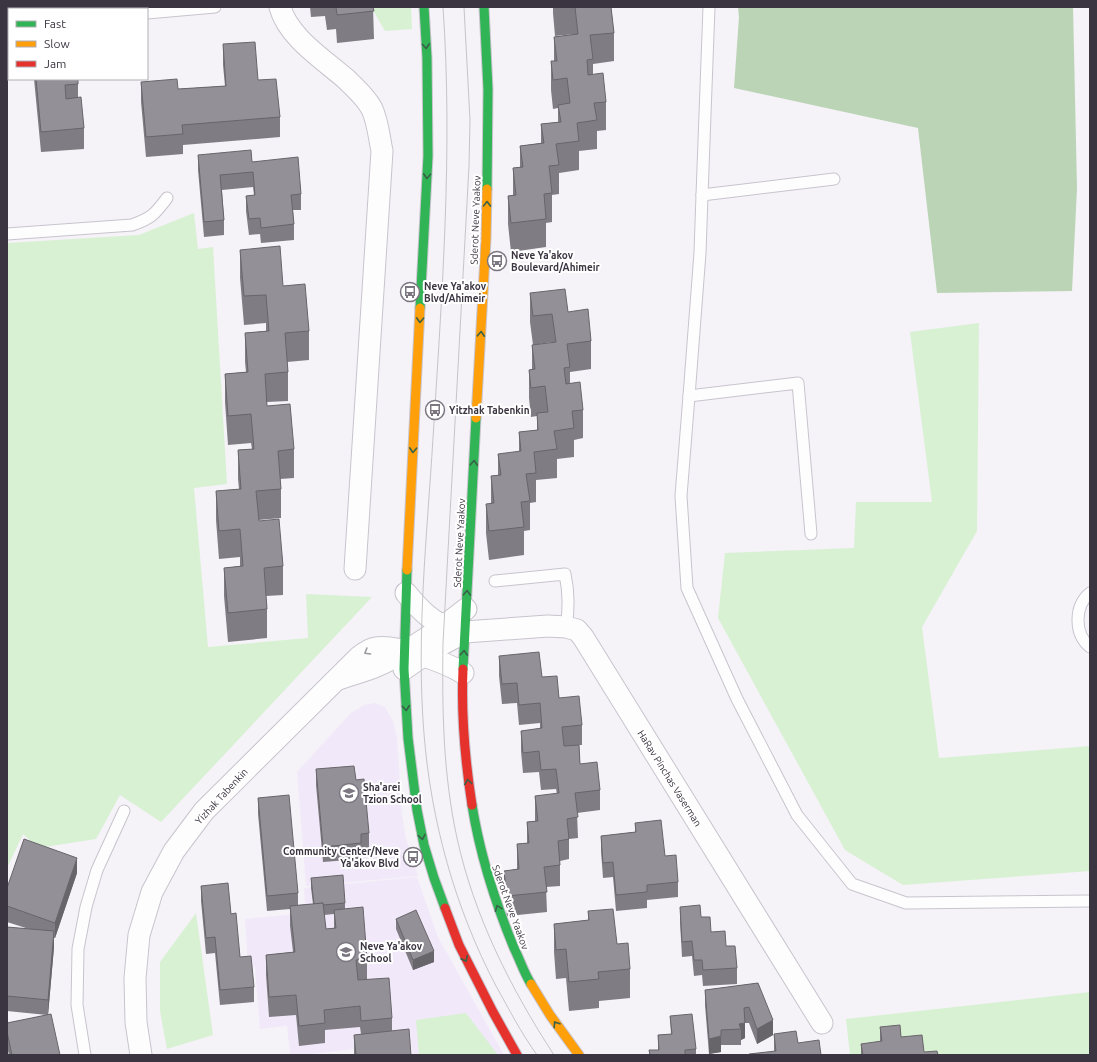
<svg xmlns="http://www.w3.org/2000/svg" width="1097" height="1062" viewBox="0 0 1097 1062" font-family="Ubuntu,sans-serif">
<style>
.built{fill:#f1e9f9}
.green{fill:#d8f1d3}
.forest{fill:#bad4b5}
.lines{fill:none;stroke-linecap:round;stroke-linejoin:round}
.lane-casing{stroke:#c8c4cd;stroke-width:13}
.street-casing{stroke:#c8c4cd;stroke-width:23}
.fast-casing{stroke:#c8c4cd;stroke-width:11}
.slow-casing{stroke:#c8c4cd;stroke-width:11}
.jam-casing{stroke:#c8c4cd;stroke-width:11}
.lane{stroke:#fefdfe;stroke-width:11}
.street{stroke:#fefdfe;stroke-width:21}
.fast{stroke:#30b455;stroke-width:9}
.slow{stroke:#ff9f0a;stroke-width:9}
.jam{stroke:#e5322d;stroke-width:9}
.tram{stroke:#c5c5c7;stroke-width:1}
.wall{fill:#7f7c83;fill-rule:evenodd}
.shaded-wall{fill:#68656a}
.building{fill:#949098;stroke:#68656a}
.oneway{stroke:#376148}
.oneway2{stroke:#9c98a0}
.labels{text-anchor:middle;stroke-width:4;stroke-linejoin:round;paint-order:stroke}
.street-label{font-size:10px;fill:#3b3441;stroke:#fff}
.poi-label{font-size:10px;font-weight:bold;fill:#3b3441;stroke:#fff;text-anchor:start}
</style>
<rect width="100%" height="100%" fill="#f5f2f8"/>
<g class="built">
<path d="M376,703l9,4 8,14 4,17 5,76 4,25 12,37 -112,10 -9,-114 54,-59 13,-8z"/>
<path d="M417,877l21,60 66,118h-91l-2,-13 -107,13h-14l-3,-29 -27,3 -5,-62h-7l-3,-48 61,-6 -2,-25z"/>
</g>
<g class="green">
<path d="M371,7h40l1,22 -27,2z"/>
<path d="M194,213l4,36 15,-2 14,237 -33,4 14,159 100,-9 -2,-44 66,3 -211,225 -41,-27 -24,44 -58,9 -15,-14 -16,34v-625l132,-8z"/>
<path d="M979,323l-2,208 -55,96 17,131 151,-12v125l-187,14 -58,-35 -127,-232 7,-65 129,-5 2,-46h76l-22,-170z"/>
<path d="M196,913l17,122 -46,14 -7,-38v-49z"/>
<path d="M1090,992v63h-240l-4,-36z"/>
<path d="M466,1013l32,42h-79l-3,-35z"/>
</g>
<path class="forest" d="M738,7h335l4,181 -5,103 -135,2 -19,-165 -184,-40 5,-71z"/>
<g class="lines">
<defs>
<g id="lane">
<path d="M136,7v2"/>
<path d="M147,13l68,-6"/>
<path d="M702,195l7,-188"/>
<path d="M7,234l125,-9c20,-7 23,-11 35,-27"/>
<path d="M689,396l11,-143 2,-58 132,-16"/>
<path d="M811,534l-13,-151 -109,13 -8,100 6,92 50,111 60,116 55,69 54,19 184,-2"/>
<path d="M495,581l70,-7c4,18 4,35 1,53"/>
<path d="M1090,593c-16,13 -16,41 0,54"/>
<path d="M85,1055l-8,-50 1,-56 8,-42 11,-37 27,-59"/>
</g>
<g id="street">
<path d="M280,7c8,30 43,52 66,72 9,9 20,18 26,30 6,13 7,28 10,42l-27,418"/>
<path d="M406,593c14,17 27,31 49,37"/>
<path d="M404,669l29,-20 32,-17 83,-6 18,1 11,3 6,7 239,386"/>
<path d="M339,679c11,-4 22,-7 33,-11 33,-13 66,-37 94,-59"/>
<path d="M141,1055l-5,-33 -1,-44 4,-43 13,-43 22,-41 30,-40 155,-154c5,-4 10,-8 16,-9 21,-4 70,14 88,25"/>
</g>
<g id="fast">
<path d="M484,7l4,82 -1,100"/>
<path d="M420,308l8,-152 -1,-98 -3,-51"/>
<path d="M407,570l-3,99 4,69 9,72 7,35 10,33 11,30"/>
<path d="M463,669l13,-251"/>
<path d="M472,805c8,50 23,97 42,143 6,12 10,25 17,36"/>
</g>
<g id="slow">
<path d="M476,418l10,-179 1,-50"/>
<path d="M407,570l13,-262"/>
<path d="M531,984l19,31 29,40"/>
</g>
<g id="jam">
<path d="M463,669c-2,45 2,91 9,136"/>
<path d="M445,908l14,37 34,67 24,43"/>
</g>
</defs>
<use href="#lane" class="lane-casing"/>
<use href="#street" class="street-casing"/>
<use href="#fast" class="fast-casing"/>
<use href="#slow" class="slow-casing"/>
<use href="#jam" class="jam-casing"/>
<use href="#lane" class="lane"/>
<use href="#street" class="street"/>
<use href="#fast" class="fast"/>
<use href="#slow" class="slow"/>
<use href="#jam" class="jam"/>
<g class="tram">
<path d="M443,7c10,143 -1,287 -10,431 -6,98 -17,197 -9,296 7,87 31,174 72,252 13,23 25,47 41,69"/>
<path d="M464,7l6,113 -1,46 -26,477c-1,66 0,131 14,195 17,78 54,151 97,217"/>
</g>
</g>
<g class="wall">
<path d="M310,7h63l1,32 -37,4 -1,-14 -9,1 -2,-14 -14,1z"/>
<path d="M553,7h58l3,26v28l-21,3v11l13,27v28l-9,1v18l-18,2v19l-20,3v21l-7,1v27l-6,1v24l-35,5 -3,-28v-28l5,-1v-27l7,-1v-21l21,-3v-19l17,-2v-14l-5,1 -2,-19v-29h3v-24l21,-3 -20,2 -2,-23z"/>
<path d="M223,44l35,36 22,37v20l-97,8v9l-37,3 -5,-55v-20l37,7 47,-3 -2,-21z"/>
<path d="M34,79h44v19l6,30v21l-43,3z"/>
<path d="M198,155l54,7 49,32v16h-8l1,14v16l-33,3 -1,-9 -11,1 -3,-24v-15l8,-1 -1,-8 -31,3 2,30v15l-20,2 -6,-67z"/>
<path d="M240,250l43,36 26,45v29l-22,2 1,10v29l-21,1v4l27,43v29l-14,1 1,10v29l-23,2 25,46v29l-17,1 1,13v29l-39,4 -4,-46v-28l16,-2v-9l-21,2 -3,-39v-29l23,-2 -1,-10v-29l14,-1 -1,-6 -23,2 -3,-43v-28l21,-2 -1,-10v-29l21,-2v-8l-22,2 -4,-47z"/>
<path d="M530,293l38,19 23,29v28l-21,3v11l13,27v28l-9,2v17l-17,2v19l-21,2v22l-6,1v27l-6,1v24l-35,5 -3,-27v-29h5v-28l7,-1v-21l21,-2v-20l18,-2v-14l-6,1 -2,-19v-28l3,-1v-24l20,-2v-1l-19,3 -3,-23z"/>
<path d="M499,656l43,21 40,48v20h-3l1,19 20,26v20l-23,3 1,25 -9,1v20l-9,2v25l-14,1 1,25 -40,4 -3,-25v-20l13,-2v-25l10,-1v-21l8,-1v-25l22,-2 -1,-5 -15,1 -2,-18 -16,1 -2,-22v-20l19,-2v-6l-21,2 -2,-22 -15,1 -3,-28z"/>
<path d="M316,769l40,11 13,53v15l-8,1v10l-38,3 -7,-77z"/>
<path d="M258,798l40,95v12l15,-1 -2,-16v-10l34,25v6l22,50v20l25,39v13l19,24h-57v-20l7,-1 -1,-7 -35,3v13l-26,3 -3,-31 -27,2 -3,-42v-20l27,-3 -3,-26v-17l-23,2 -9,-97zM334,914v14l-8,1 -2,-14z"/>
<path d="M635,823l30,33 13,26v15l-31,3v8l-31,3 -3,-34 -10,1 -2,-27v-15l34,-4z"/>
<path d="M77,873l-22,65h-1v9l-6,68 12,40h-51l-2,-8v-24l40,-8 -40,-4v-84l22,2 -22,-7v-34z"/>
<path d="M201,886l30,28 9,43 14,30v15l-34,3 -5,-52 -9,1 -5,-53z"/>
<path d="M680,907l21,10 10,15 15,14 11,22v16l-34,2 -1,-11 -8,1 -2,-20 -10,1 -2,-35z"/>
<path d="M588,911l29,33 13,25v29l-31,3v7l-30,3 -3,-33 -10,1 -2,-27v-28l34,-4z"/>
<path d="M396,919l38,43 -21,8 -17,-41z"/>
<path d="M758,983l15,52 -16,9 -8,-21h-4v15l-4,2v5h-20v7l-12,2 -4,-49v-15z"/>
<path d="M670,1016l26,33v6h-47v-5h9v-15l13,-1z"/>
<path d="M880,1027l21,10 23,15 14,3h-77v-11l19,-2z"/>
<path d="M774,1034l24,9 23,12 -47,-4z"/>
</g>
<g class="shaded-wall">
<path d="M77,858v15l-22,65v-15z"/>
<path d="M54,931v16l-6,68v-15z"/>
<path d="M434,951v11l-21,8v-10z"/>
<path d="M773,1020v15l-16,9v-15z"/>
<path d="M745,1023v15l-4,2v-11l-2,-5z"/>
<path d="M721,1030v22l-12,2v-15z"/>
</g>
<g class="building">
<rect x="30" y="7" width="47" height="2"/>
<path d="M336,7h37l1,4 -37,4z"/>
<path d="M575,7h36l3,26 -24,2 3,24 -6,1 1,15 15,-2 3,29 -12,1 3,17 -20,3 2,18 -23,3 3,21 -10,1 3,27 -8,1 2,25 -35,4 -3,-27 8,-1 -3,-27 10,-1 -3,-21 24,-3 -3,-19 20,-2 -3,-17 12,-2 -3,-25 -14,2 -2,-19h6l-3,-24 24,-3z"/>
<path d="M255,42l3,38 18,-1 4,38 -98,8 1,9 -37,3 -5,-55 36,-3 1,10 48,-3 -3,-42z"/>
<path d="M36,79h42v5l-13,1 1,14 15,-2 3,31 -43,4z"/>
<path d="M251,150l1,12 46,-5 3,37 -10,1 3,29 -33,4 -1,-10 -11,1 -3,-23 9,-1 -2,-23 -33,3 4,45 -20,2 -6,-67z"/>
<path d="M280,246l3,40 22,-2 4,47 -24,2 3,39 -23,2 2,32 23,-2 4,45 -16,2 3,38 -25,2 3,30 20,-2 4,47 -19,2 3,41 -39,4 -4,-45 19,-2 -3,-37 -21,2 -3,-40 25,-2 -3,-39 16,-1 -3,-35 -23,2 -3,-42 23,-2 -3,-39 24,-2 -3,-36 -22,1 -4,-46z"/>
<path d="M565,289l3,23 20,-3 3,32 -24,3 3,23 -6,1 2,16 14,-2 3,28 -11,1 2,17 -20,3 3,18 -23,3 2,21 -10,1 4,27 -9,1 3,25 -35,4 -3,-27 8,-1 -3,-27 10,-1 -3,-21 23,-3 -2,-19 19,-2 -1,-17 11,-1 -3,-26 -14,2 -2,-18 6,-1 -3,-24 24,-3 -4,-28 -19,2 -3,-23z"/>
<path d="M539,652l3,25 15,-1 2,22 20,-2 3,29 -20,2 2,19 15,-1 1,19 17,-2 3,28 -25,3 3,24 -11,2 2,20 -11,2 2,24 -16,2 3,25 -40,4 -3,-25 15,-2 -2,-25 12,-1 -2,-21 11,-1 -3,-25 24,-3 -3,-24 -15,1 -2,-19 -16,2 -2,-22 21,-3 -2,-25 -21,2 -2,-22 -15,1 -3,-28z"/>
<path d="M354,766l2,14 8,-1 5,54 -8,1v9l-38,4 -7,-78z"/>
<path d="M289,795l9,98 -31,3 -9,-98z"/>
<path d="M661,820l4,36 11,-1 2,27 -31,3v7l-31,3 -3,-33 -10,1 -2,-27 35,-4 -1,-9z"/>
<path d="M24,839l53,19 -22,65 -48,-17v-18z"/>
<path d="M343,875l2,28 -22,2v-2l-9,1 -3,-26z"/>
<path d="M228,883l3,31 5,-1 4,44 11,-1 3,31 -34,3 -5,-53 -9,1 -5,-52z"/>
<path d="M323,903l3,26 10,-1 -2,-18 29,-3 4,52 -11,1 2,20 31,-2 3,40 -31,3 -1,-15 -36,4 1,13 -26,3 -3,-31 -27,2 -3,-42 29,-3 -5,-46z"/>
<path d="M700,905l1,12h9l1,15 14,-1 1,15h9l2,22 -34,2 -1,-10h-8l-2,-19 -10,1 -2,-35z"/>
<path d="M613,909l4,35 11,-1 2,26 -32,3 1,7 -30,3 -3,-33 -10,1 -2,-26 35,-4 -1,-9z"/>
<path d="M416,910l18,41 -21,9 -17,-41z"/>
<path d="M7,927l47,4 -6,69 -41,-4z"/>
<path d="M758,983l15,37 -16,9 -8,-22 -5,1 1,15 -6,1 2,5 -20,1v6l-12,3 -4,-49z"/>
<path d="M51,1014l9,41h-48l-5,-23v-9z"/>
<path d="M692,1014l4,35 -11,1v5h-35l-1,-5h10l-1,-15 14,-1 -2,-18z"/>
<path d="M900,1025l1,12 21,-2 2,17 13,-1 1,4h-75l-2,-11 21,-3 -2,-14z"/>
<path d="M409,1029l2,26h-55l-2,-20z"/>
<path d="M796,1031l2,12 21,-3 2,15h-72v-1l27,-3 -2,-17z"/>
</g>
<defs><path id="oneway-chevron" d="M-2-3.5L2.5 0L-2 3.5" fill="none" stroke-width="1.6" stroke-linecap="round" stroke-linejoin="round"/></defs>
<g class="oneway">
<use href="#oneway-chevron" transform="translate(426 46) rotate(86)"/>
<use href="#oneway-chevron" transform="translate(427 176) rotate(93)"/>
<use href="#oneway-chevron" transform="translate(487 204) rotate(-89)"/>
<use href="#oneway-chevron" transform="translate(420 320) rotate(93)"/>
<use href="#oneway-chevron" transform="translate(481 334) rotate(-87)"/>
<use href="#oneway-chevron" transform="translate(413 450) rotate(93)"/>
<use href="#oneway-chevron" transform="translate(474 463) rotate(-87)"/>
<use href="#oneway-chevron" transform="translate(467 593) rotate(-87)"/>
<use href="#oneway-chevron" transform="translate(464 653) rotate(-87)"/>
<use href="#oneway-chevron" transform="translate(406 708) rotate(85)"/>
<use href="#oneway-chevron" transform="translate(468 782) rotate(-98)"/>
<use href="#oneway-chevron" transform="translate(422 837) rotate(79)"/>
<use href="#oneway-chevron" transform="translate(498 908) rotate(-111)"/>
<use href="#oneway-chevron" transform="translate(465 959) rotate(64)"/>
<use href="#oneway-chevron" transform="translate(556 1024) rotate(-123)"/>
</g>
<use class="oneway2" href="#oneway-chevron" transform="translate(367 652) rotate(149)"/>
<defs>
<symbol id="bus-ring" viewBox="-11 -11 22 22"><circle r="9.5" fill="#fff" stroke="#7c7681" stroke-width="1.5"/><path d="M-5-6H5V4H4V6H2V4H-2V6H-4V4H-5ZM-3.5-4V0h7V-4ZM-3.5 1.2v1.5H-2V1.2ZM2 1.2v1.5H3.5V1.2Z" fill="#7c7681"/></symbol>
<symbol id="school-ring" viewBox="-11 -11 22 22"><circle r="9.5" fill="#fff" stroke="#7c7681" stroke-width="1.5"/><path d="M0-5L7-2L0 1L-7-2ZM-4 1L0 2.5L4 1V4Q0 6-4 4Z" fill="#7c7681"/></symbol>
</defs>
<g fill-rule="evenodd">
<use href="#bus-ring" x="486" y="250" width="22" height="22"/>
<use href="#bus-ring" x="399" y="281" width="22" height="22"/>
<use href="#bus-ring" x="424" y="399" width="22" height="22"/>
<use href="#school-ring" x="338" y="782" width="22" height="22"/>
<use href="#bus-ring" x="402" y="846" width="22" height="22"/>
<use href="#school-ring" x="335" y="941" width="22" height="22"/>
</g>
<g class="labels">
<g class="street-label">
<text transform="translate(475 220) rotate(-88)" y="4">Sderot Neve Yaakov</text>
<text transform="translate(459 543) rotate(-87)" y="4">Sderot Neve Yaakov</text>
<text transform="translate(670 778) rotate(58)" y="4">HaRav Pinchas Vaserman</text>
<text transform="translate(221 796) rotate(-47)" y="4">Yizhak Tabenkin</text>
<text transform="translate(511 907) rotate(70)" y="4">Sderot Neve Yaakov</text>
</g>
<g class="poi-label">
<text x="511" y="259">Neve Ya'akov<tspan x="511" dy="12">Boulevard/Ahimeir</tspan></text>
<text x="424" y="290">Neve Ya'akov<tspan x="424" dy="12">Blvd/Ahimeir</tspan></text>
<text x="449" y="414">Yitzhak Tabenkin</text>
<text x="363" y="791">Sha'arei<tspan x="363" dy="12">Tzion School</tspan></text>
<text x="399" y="855" text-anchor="end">Community Center/Neve<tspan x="399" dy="12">Ya'akov Blvd</tspan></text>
<text x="360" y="950">Neve Ya'akov<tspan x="360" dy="12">School</tspan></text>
</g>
</g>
<rect width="1097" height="1062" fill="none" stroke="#3b3441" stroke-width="16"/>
<rect x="8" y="8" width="140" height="72" fill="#ffffff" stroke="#b1aeb3"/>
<rect x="16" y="21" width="20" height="6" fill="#30b455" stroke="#b1aeb3"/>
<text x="44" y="28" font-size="12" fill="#3b3441">Fast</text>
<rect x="16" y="41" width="20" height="6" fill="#ff9f0a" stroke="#b1aeb3"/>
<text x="44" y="48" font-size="12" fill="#3b3441">Slow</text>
<rect x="16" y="61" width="20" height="6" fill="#e5322d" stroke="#b1aeb3"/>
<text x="44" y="68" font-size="12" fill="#3b3441">Jam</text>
</svg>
